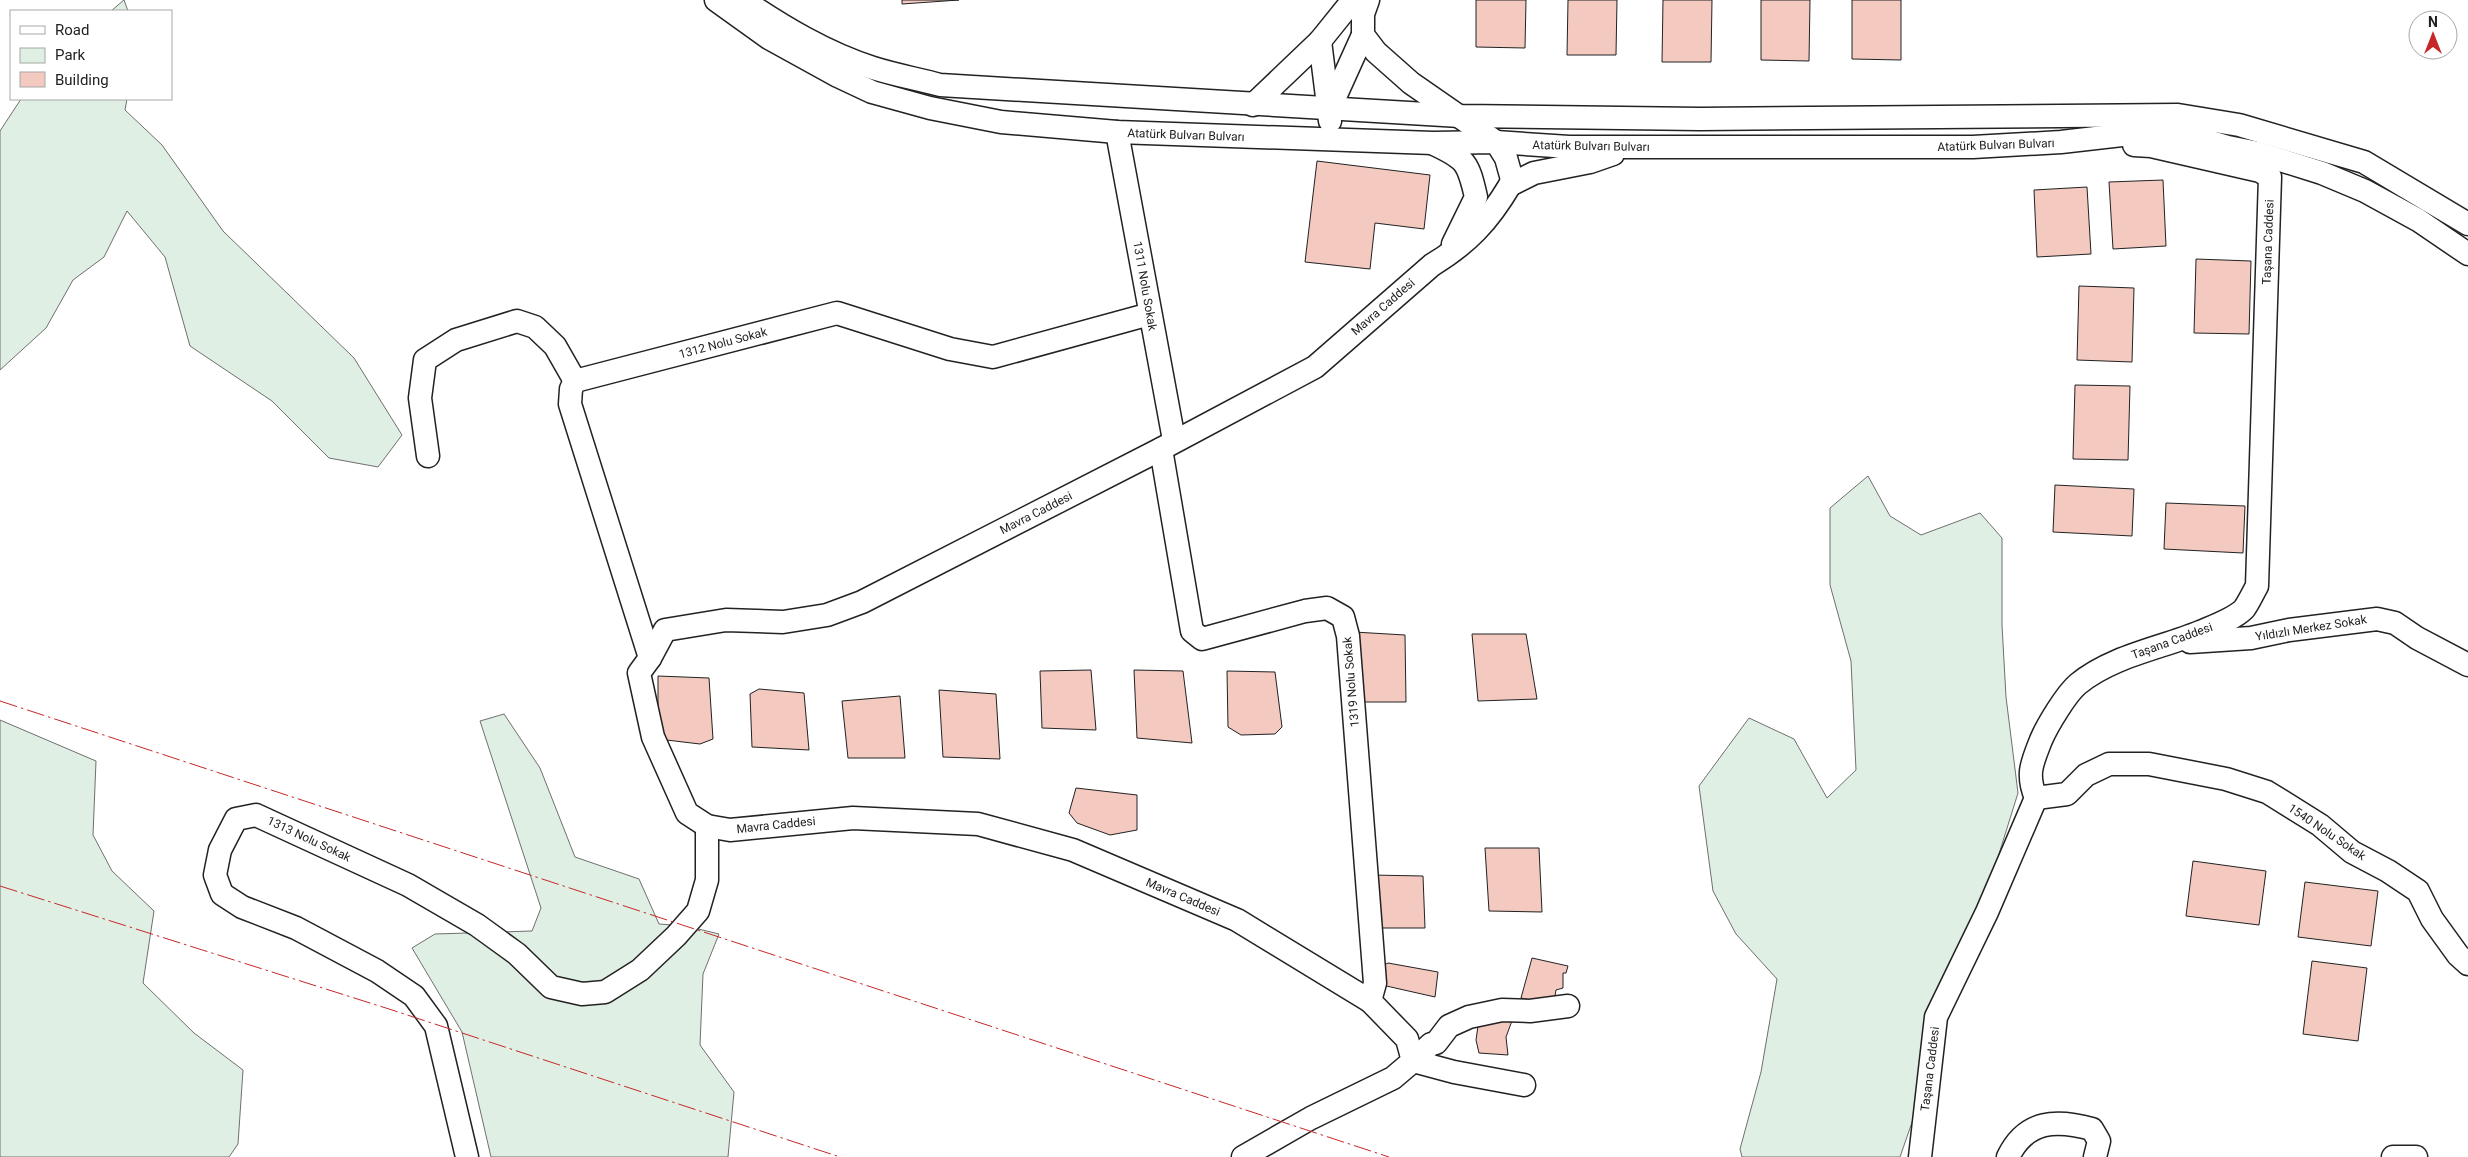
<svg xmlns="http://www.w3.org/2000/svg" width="2468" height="1157" viewBox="0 0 2468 1157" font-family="Roboto,sans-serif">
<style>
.green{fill:#e0efe3;stroke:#6f6f6f}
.building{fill:#f3c9c0;stroke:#222}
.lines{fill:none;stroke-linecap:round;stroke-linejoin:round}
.minor-casing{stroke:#222;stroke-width:25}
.minor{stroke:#fff;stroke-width:22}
.power{stroke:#c62828;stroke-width:1;stroke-dasharray:18 4 2.5 4;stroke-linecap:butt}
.labels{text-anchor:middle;stroke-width:4;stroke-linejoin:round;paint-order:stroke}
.street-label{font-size:12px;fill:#222;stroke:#fff}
</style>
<rect width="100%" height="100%" fill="#fff"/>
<g class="green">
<path d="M124,0l4,11h-17z"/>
<path d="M21,99h106l-2,11 37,35 61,86 131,127 48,77 -24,32 -49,-9 -57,-57 -82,-55 -25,-89 -38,-46 -23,46 -31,23 -27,48 -46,42v-239z"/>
<path d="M1868,476l22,40 31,19 59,-22 22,25v87l4,72 12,96 -73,234 -45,130h-158l-2,-8 21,-77 16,-93 -41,-45 -23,-43 -14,-105 50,-68 45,21 33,59 29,-28 -5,-109 -21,-76v-77z"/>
<path d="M504,714l36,54 35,89 64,22 20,45 27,2 33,8 -16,40 -3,71 34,47 -6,65h-237l-29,-125 -50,-84 23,-14 97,-3 9,-23 -61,-187z"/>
<path d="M0,720l96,41 -3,74 19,36 42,40 -11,72 51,50 49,37 -5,74 -9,13h-229z"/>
</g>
<g class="building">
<path d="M902,0h57l-57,4z"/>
<path d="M1476,0h50l-1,48 -49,-1z"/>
<path d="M1568,0h49l-1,55h-49z"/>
<path d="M1663,0h49l-1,62h-49z"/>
<path d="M1761,0h49l-1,61 -48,-1z"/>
<path d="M1852,0h49v60l-49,-1z"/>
<path d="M1317,161l113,14 -6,54 -49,-6 -5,46 -65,-7z"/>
<path d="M2163,180l3,66 -53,3 -4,-67z"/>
<path d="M2087,187l4,67 -54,3 -3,-67z"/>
<path d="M2196,259l55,2 -2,73 -55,-1z"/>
<path d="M2079,286l55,2 -2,74 -55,-2z"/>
<path d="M2075,385l55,1 -2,74 -55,-1z"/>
<path d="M2055,485l79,4 -2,47 -79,-4z"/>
<path d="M2166,503l79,3 -2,47 -79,-4z"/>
<path d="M1354,632l51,3 1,67h-47z"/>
<path d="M1472,634h54l11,65 -59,2z"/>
<path d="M1091,670l5,60 -54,-2 -2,-57z"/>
<path d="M1134,670l49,1 9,72 -55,-5z"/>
<path d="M1227,671l48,1 7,55 -7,7 -34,1 -13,-8z"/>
<path d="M658,676l51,2 4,61 -13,5 -42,-5z"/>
<path d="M759,689l45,4 5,57 -57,-3 -2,-53z"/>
<path d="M939,690l57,4 4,65 -57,-2z"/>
<path d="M900,696l5,62h-57l-6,-57z"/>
<path d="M1076,788l61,7v35l-27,5 -33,-12 -8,-10z"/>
<path d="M1485,848h54l3,64 -53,-1z"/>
<path d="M2193,861l73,10 -7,54 -73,-9z"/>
<path d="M1371,875l52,1 2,52h-50z"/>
<path d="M2305,882l73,9 -7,55 -73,-9z"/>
<path d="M1532,958l36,8 -2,7h-3v15l-7,2 -1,6 -15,6 -19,-4z"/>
<path d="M2312,961l55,7 -9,73 -55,-7z"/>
<path d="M1388,963l50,9 -3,25 -53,-12v-19z"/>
<path d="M1513,1018l-7,19 2,18 -29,-2 -3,-13 3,-21z"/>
</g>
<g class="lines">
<defs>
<g id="minor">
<path d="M716,0l53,38 69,38 34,16 58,16 71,14 116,10 316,11 63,-1 73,5h404l88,-5 87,-10 39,3 41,12 30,6 64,20 43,18 53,29 50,34"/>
<path d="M743,0c40,27 83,53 130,68 22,7 45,11 67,17l520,31 240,3 478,-4 61,10 125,37 104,62"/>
<path d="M1320,41l10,80"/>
<path d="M1253,105l67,-64 33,-41"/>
<path d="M1330,108l33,-73"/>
<path d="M1117,132l57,308"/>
<path d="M1434,144c32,15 34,18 42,53l-23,47"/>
<path d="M1510,185l24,-12 56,-11 23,-8"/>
<path d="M1161,449l31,182 10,8 103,-28 22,-3 16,9 5,19 27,347 -5,18"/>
<path d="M428,456l-8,-58 5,-38 31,-20 61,-19 18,6 20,19 20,35"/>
<path d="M2190,642l61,-4 38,-8 88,-11 18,4 22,15 51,27"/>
<path d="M650,658l-80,-254 1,-15 4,-8 262,-68 113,36 43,8 157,-43"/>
<path d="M2036,798l31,-4 19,-19 23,-11h40l77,15 41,13 53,33 32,27 36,19 30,20 14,28 26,36 10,9"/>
<path d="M1524,1085l-70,-13 -41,-11 18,-17 5,-1 13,-17 20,-9 33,-7 28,1 38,-5"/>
<path d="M467,1157l-31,-131 -22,-30 -37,-25 -81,-43 -54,-21 -20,-13 -7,-19 5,-25 16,-31 20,-4 152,70 69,40 40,29 34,33 31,7 23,-2 35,-22 36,-34 22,-25 9,-31v-54"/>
<path d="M1243,1157l68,-39 82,-40 20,-17 -6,-22 -37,-38 -133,-81 -164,-70 -95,-26 -125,-6 -123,12 -23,-4 -20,-13 -34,-76 -14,-64 11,-15 15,-28 61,-10 57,2 44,-7 35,-13 299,-153 154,-82 117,-102c36,-22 56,-43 78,-80l3,-2 -7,-25 -10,-16 -85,-59 -35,-31 -13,-17v-21l5,-14"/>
<path d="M1920,1157l16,-140 51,-105 49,-114c-10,-24 -4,-35 5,-58 6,-14 25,-46 37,-56 34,-28 83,-36 122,-52 14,-6 34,-13 44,-23 5,-7 9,-16 13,-23l13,-409 -10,-6 -109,-25 -17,-1"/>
<path d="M2008,1157c18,-37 48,-38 84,-28l7,12 -4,16"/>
<path d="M2393,1157h23"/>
</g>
</defs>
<use href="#minor" class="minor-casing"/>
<use href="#minor" class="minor"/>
<g class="power">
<path d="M0,701l1389,456"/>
<path d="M0,886l389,123 451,148"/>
</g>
</g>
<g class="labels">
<g class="street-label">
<text transform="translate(1186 135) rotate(2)" y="4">Atatürk Bulvarı Bulvarı</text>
<text transform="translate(1996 145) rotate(-2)" y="4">Atatürk Bulvarı Bulvarı</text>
<text transform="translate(1591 146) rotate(1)" y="4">Atatürk Bulvarı Bulvarı</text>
<text transform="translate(2268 242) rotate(-88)" y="4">Taşana Caddesi</text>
<text transform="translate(1145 286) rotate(80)" y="4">1311 Nolu Sokak</text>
<text transform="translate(1383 307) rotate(-41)" y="4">Mavra Caddesi</text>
<text transform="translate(723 343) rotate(-15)" y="4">1312 Nolu Sokak</text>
<text transform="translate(1036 513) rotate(-27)" y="4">Mavra Caddesi</text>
<text transform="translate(2311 628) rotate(-9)" y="4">Yıldızlı Merkez Sokak</text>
<text transform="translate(2172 641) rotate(-20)" y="4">Taşana Caddesi</text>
<text transform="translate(1351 682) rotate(-95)" y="4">1319 Nolu Sokak</text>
<text transform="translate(776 825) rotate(-6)" y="4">Mavra Caddesi</text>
<text transform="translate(2327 832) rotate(34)" y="4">1540 Nolu Sokak</text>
<text transform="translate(309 839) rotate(25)" y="4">1313 Nolu Sokak</text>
<text transform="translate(1183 897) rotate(23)" y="4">Mavra Caddesi</text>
<text transform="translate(1930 1069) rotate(-83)" y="4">Taşana Caddesi</text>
</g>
</g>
<rect x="10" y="10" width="162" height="90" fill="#ffffff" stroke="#a7a7a7"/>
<rect x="20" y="26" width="25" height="8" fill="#ffffff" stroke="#a7a7a7"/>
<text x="55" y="35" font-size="15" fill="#222222">Road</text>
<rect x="20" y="48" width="25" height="15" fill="#e0efe3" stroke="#a7a7a7"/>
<text x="55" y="60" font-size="15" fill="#222222">Park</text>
<rect x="20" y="72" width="25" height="15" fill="#f3c9c0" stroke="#a7a7a7"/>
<text x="55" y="85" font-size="15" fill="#222222">Building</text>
<g transform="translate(2433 35)"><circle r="24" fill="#ffffff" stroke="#a7a7a7"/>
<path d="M0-4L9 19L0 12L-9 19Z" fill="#c62828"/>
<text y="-8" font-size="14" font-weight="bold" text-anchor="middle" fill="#222222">N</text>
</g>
</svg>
